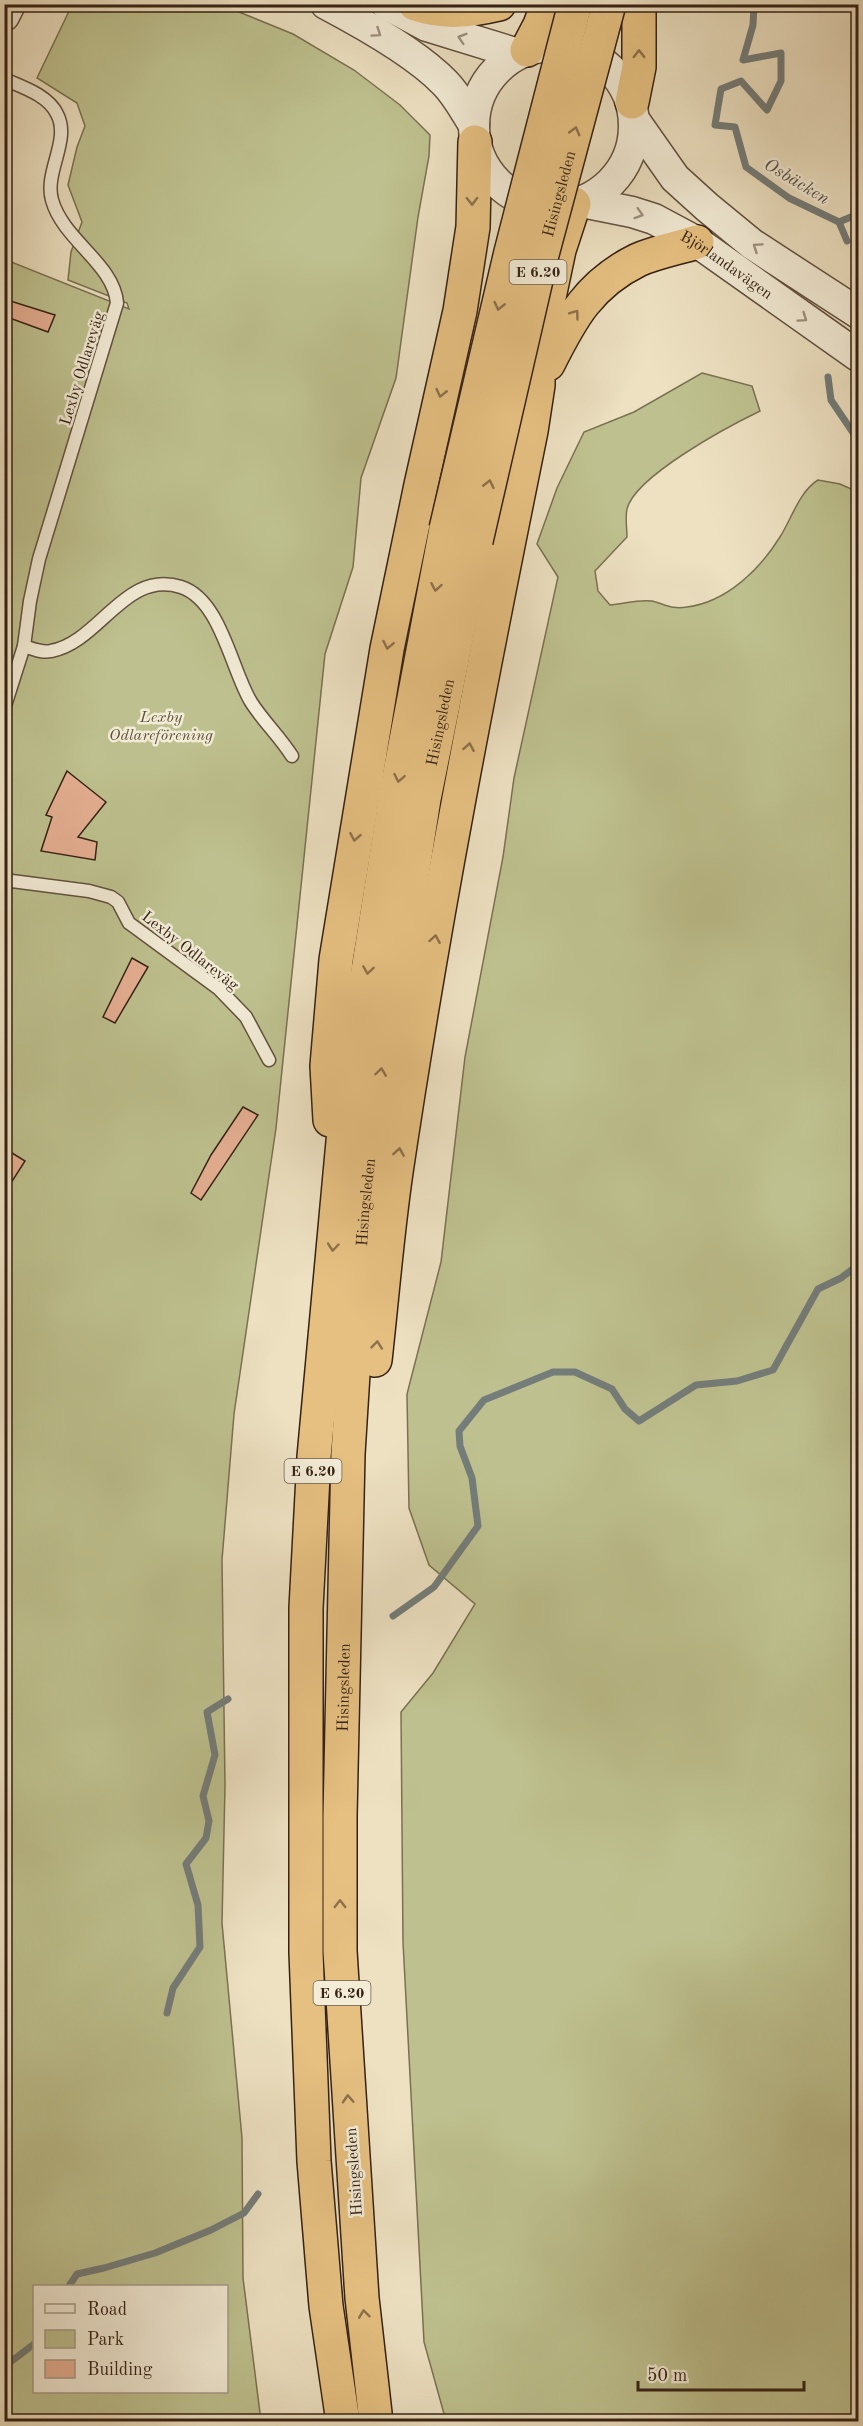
<svg xmlns="http://www.w3.org/2000/svg" width="863" height="2426" viewBox="0 0 863 2426" font-family="'Old Standard TT',serif">
<style>
.green{fill:#bec18f;stroke:#7a7152;stroke-width:1.5;fill-rule:evenodd}
.lines{fill:none;stroke-linecap:round;stroke-linejoin:round}
.stream{stroke:#747d7a;stroke-width:7}
.building{fill:#e5af92;stroke:#352115;stroke-width:1.5}
.service-casing{stroke:#635140;stroke-width:15}
.tertiary-casing{stroke:#635140;stroke-width:33}
.trunk-casing{stroke:#352115;stroke-width:36}
.service{stroke:#f3ecd7;stroke-width:12}
.tertiary{stroke:#f3ecd7;stroke-width:30}
.trunk{stroke:#e6c081;stroke-width:33}
.trunk-bridge-casing{stroke:#352115;stroke-width:36;stroke-linecap:butt}
.trunk-bridge{stroke:#e6c081;stroke-width:33}
.oneway{stroke:#9e9180}
.oneway2{stroke:#8e704b}
.labels{text-anchor:middle;stroke-width:5;stroke-linejoin:round;paint-order:stroke}
.shield{fill:#f3ecd7;stroke:#6e5e4f;stroke-width:1.5}
.shield-label{font-size:15px;font-weight:bold;fill:#352115}
.street-label{font-size:16px;fill:#352115;stroke:#f3ecd7}
.park-label{font-size:16px;font-style:italic;fill:#5e513a;stroke:#f3ecd7}
.water-label{font-size:18px;font-style:italic;fill:#544f48;stroke:#f3ecd7}
</style>
<rect width="100%" height="100%" fill="#ede1c2"/>
<filter id="stains"><feTurbulence type="fractalNoise" baseFrequency=".00333" numOctaves="4"/><feColorMatrix values="0 0 0 0 .2 0 0 0 0 .09 0 0 0 0 .02 0 0 0 .5 -.17"/></filter>
<radialGradient id="worn" r=".72"><stop offset=".6" stop-color="#630" stop-opacity="0"/><stop offset="1" stop-color="#630" stop-opacity=".3"/></radialGradient>
<g class="green">
<path d="M72,5h150l71,29 61,36 46,35 30,30 -1,21 -11,61 -22,161 -35,100 -8,89 -28,87 -49,474 -42,286 -12,146 3,225 -3,138 20,215 1,140 18,143h-256l-1,-2162 125,50 -2,-6 -59,-23 3,-28 11,-30 -14,-37 9,-38 8,-21 -8,-23 -40,-25zM34,2286h192v106h-192z"/>
<path d="M702,373l50,13 8,25c-31,15 -125,65 -133,98 -2,8 0,19 0,28l-32,34 3,20 12,14c13,-1 29,-6 42,-4 13,3 20,9 35,6 40,-5 73,-38 93,-70 12,-19 19,-45 38,-57l22,4 18,8v1929h-412l-22,-79 -21,-400 -2,-230 32,-39 42,-69 -46,-39 -20,-57 -2,-114 34,-132 24,-205 38,-200 11,-79 44,-201 -21,-33 20,-56 27,-56 50,-20z"/>
</g>
<g class="lines">
<g class="stream">
<path d="M754,4l-1,21 -10,35 38,-7v28l-14,29 -26,-29 -20,8 -6,36 20,2 11,40 43,31 50,24 19,-8"/>
<path d="M839,222l8,19"/>
<path d="M828,377l3,23 27,40"/>
<path d="M393,1616l41,-29 44,-61 -6,-48 -12,-32 -1,-15 25,-31 69,-28h22l37,17 13,20 14,12 57,-36 41,-4 36,-11 45,-81 23,-11 17,-13"/>
<path d="M167,2013l6,-25 27,-41 -2,-42 -12,-41 20,-26 3,-17 -6,-25 12,-41 -8,-43 21,-13"/>
<path d="M69,2286l8,-12 27,-6 51,-15 56,-23 33,-17 14,-19"/>
<path d="M4,2367l30,-23"/>
</g>
</g>
<g class="building">
<path d="M4,299l51,16 -7,17 -44,-16z"/>
<path d="M67,771l39,31 -28,35 19,5 -2,18 -54,-9 11,-34 -6,-2z"/>
<path d="M132,958l16,9 -33,56 -12,-6z"/>
<path d="M243,1107l15,8 -57,85 -10,-7 20,-38z"/>
<path d="M4,1148l21,13 -21,33z"/>
</g>
<g class="lines">
<defs>
<g id="service">
<path d="M4,79c18,8 44,16 53,35 14,26 -13,58 -5,86 11,40 62,64 65,103l-78,256 -9,42 -6,45 -20,63"/>
<path d="M24,646c9,3 18,7 27,5 49,-9 74,-82 130,-64 40,13 50,82 70,115 12,19 29,35 41,54"/>
<path d="M4,880l85,11 22,6 7,5 11,21 90,66 27,28 23,43"/>
</g>
<g id="tertiary">
<path d="M326,4c36,19 91,50 119,79 12,12 20,28 29,42"/>
<path d="M386,4l41,22 91,28"/>
<path d="M4,16l6,-12"/>
<circle cx="554" cy="126" r="80"/>
<path d="M635,121l40,57 32,29 45,37 106,69"/>
<path id="s1" d="M582,202l50,10 22,7 43,23 161,114"/>
</g>
<g id="trunk">
<path d="M415,4c29,10 54,7 84,0"/>
<path d="M527,50l13,-25 8,-21"/>
<path d="M632,102l7,-35v-63"/>
<path d="M548,364c23,-46 41,-80 90,-104 18,-8 40,-12 59,-18"/>
<path d="M330,1120l-3,-54 9,-106 51,-311 34,-164 39,-174 13,-84 2,-85"/>
<path d="M375,1360c7,-63 12,-126 21,-188 37,-249 85,-495 135,-741l7,-46v-25l10,-58 11,-52 15,-46"/>
<path d="M343,2422l-17,-116 -12,-145 -8,-209v-344l8,-151 32,-348 51,-321 49,-259"/>
<path id="s2" d="M376,2422l-14,-124 -22,-347v-135l8,-362 15,-241 11,-96 50,-318 52,-258"/>
</g>
</defs>
<use href="#service" class="service-casing"/>
<use href="#tertiary" class="tertiary-casing"/>
<use href="#trunk" class="trunk-casing"/>
<use href="#service" class="service"/>
<use href="#tertiary" class="tertiary"/>
<use href="#trunk" class="trunk"/>
<defs>
<g id="trunk-bridge">
<path d="M446,529l65,-277 64,-248"/>
<path id="s3" d="M476,541l65,-283 68,-254"/>
</g>
</defs>
<use href="#trunk-bridge" class="trunk-bridge-casing"/>
<use href="#trunk-bridge" class="trunk-bridge"/>
</g>
<defs><path id="oneway-chevron" d="M-2-3.5L2.5 0L-2 3.5" fill="none" stroke-width="1.6" stroke-linecap="round" stroke-linejoin="round" transform="scale(1.5)"/></defs>
<g class="oneway">
<use href="#oneway-chevron" transform="translate(377 33) rotate(34)"/>
<use href="#oneway-chevron" transform="translate(462 38) rotate(-163)"/>
<use href="#oneway-chevron" transform="translate(639 214) rotate(17)"/>
<use href="#oneway-chevron" transform="translate(757 247) rotate(-146)"/>
<use href="#oneway-chevron" transform="translate(803 318) rotate(35)"/>
</g>
<g class="oneway2">
<use href="#oneway-chevron" transform="translate(639 54) rotate(-90)"/>
<use href="#oneway-chevron" transform="translate(575 131) rotate(-75)"/>
<use href="#oneway-chevron" transform="translate(472 201) rotate(89)"/>
<use href="#oneway-chevron" transform="translate(499 306) rotate(103)"/>
<use href="#oneway-chevron" transform="translate(575 314) rotate(-54)"/>
<use href="#oneway-chevron" transform="translate(441 393) rotate(103)"/>
<use href="#oneway-chevron" transform="translate(489 484) rotate(-77)"/>
<use href="#oneway-chevron" transform="translate(436 587) rotate(100)"/>
<use href="#oneway-chevron" transform="translate(388 645) rotate(101)"/>
<use href="#oneway-chevron" transform="translate(469 747) rotate(-80)"/>
<use href="#oneway-chevron" transform="translate(399 778) rotate(101)"/>
<use href="#oneway-chevron" transform="translate(355 837) rotate(100)"/>
<use href="#oneway-chevron" transform="translate(435 939) rotate(-80)"/>
<use href="#oneway-chevron" transform="translate(368 970) rotate(99)"/>
<use href="#oneway-chevron" transform="translate(381 1072) rotate(-82)"/>
<use href="#oneway-chevron" transform="translate(399 1152) rotate(-81)"/>
<use href="#oneway-chevron" transform="translate(333 1247) rotate(95)"/>
<use href="#oneway-chevron" transform="translate(377 1345) rotate(-84)"/>
<use href="#oneway-chevron" transform="translate(340 1904) rotate(-90)"/>
<use href="#oneway-chevron" transform="translate(348 2099) rotate(-93)"/>
<use href="#oneway-chevron" transform="translate(364 2314) rotate(-97)"/>
</g>
<g class="labels">
<g class="shield">
<rect x="509.5" y="260" width="57" height="24" rx="4.5"/>
<rect x="284.5" y="1459" width="57" height="24" rx="4.5"/>
<rect x="313.5" y="1981" width="57" height="24" rx="4.5"/>
</g>
<g class="shield-label">
<text x="538" y="277">E 6.20</text>
<text x="313" y="1476">E 6.20</text>
<text x="342" y="1998">E 6.20</text>
</g>
<g class="street-label">
<text dy="6" stroke="none"><textPath href="#s3" startOffset="357">Hisingsleden</textPath></text>
<text dy="6" stroke="none"><textPath href="#s1" startOffset="160">Björlandavägen</textPath></text>
<text transform="translate(81 368) rotate(-73)" y="6">Lexby Odlareväg</text>
<text dy="6" stroke="none"><textPath href="#s2" startOffset="1708">Hisingsleden</textPath></text>
<text transform="translate(191 950) rotate(38)" y="6">Lexby Odlareväg</text>
<text dy="6" stroke="none"><textPath href="#s2" startOffset="1222">Hisingsleden</textPath></text>
<text dy="6" stroke="none"><textPath href="#s2" startOffset="736">Hisingsleden</textPath></text>
<text transform="translate(353 2172) rotate(-94)" y="6">Hisingsleden</text>
</g>
<g class="park-label">
<text x="161" y="722">Lexby<tspan x="161" dy="18">Odlareförening</tspan></text>
</g>
<g class="water-label">
<text transform="translate(797 181) rotate(31)" y="6">Osbäcken</text>
</g>
</g>
<rect width="863" height="2426" fill="none" stroke="#ede1c2" stroke-width="24"/>
<rect x="6" y="6" width="851" height="2414" fill="none" stroke="#352115" stroke-width="3"/>
<rect x="12" y="12" width="839" height="2402" fill="none" stroke="#352115" stroke-width="1.5"/>
<rect x="33" y="2285" width="195" height="108" fill="#f3ecd7" stroke="#a79b89" stroke-width="1.5"/>
<rect x="45" y="2304" width="30" height="9" fill="#f3ecd7" stroke="#a79b89" stroke-width="1.5"/>
<text x="87" y="2315" font-size="18" fill="#352115">Road</text>
<rect x="45" y="2330" width="30" height="18" fill="#bec18f" stroke="#a79b89" stroke-width="1.5"/>
<text x="87" y="2345" font-size="18" fill="#352115">Park</text>
<rect x="45" y="2360" width="30" height="18" fill="#e5af92" stroke="#a79b89" stroke-width="1.5"/>
<text x="87" y="2375" font-size="18" fill="#352115">Building</text>
<path d="M638 2381v9h166v-9" fill="none" stroke="#352115" stroke-width="3"/>
<text x="647" y="2381" font-size="18" fill="#352115" stroke="#f3ecd7" stroke-width="4.5" paint-order="stroke">50 m</text>
<rect width="100%" height="100%" filter="url(#stains)"/>
<rect width="100%" height="100%" fill="url(#worn)"/>
</svg>
